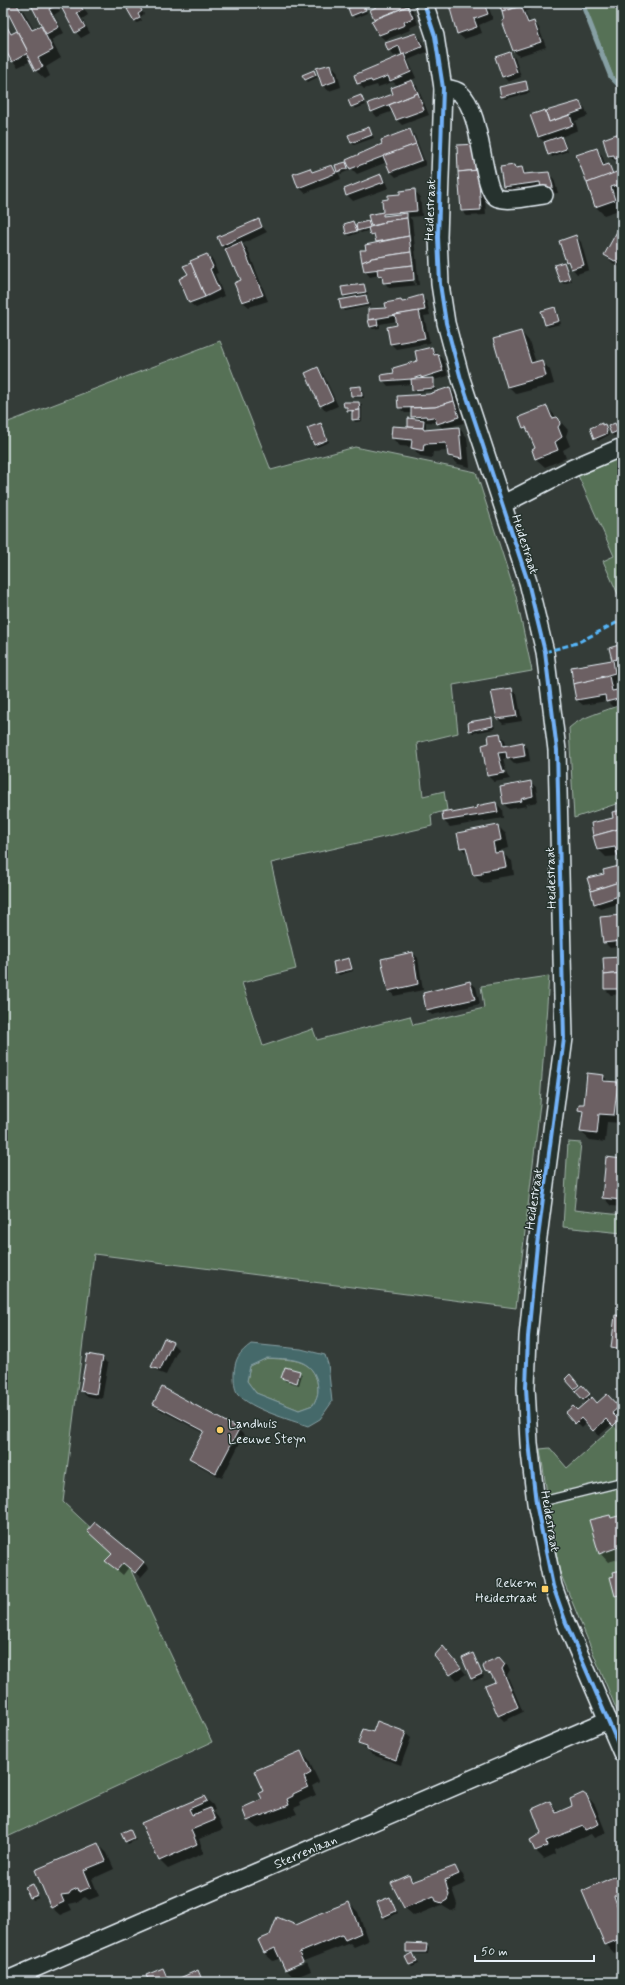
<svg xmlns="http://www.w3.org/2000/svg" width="625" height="1985" viewBox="0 0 625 1985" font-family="Mynerve,sans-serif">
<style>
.green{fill:#577157;stroke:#a0b1a8}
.water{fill:#45696a;stroke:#869fa3;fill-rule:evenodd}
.shadow{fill:#0007;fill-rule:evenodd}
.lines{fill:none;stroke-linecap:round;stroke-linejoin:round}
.stream{stroke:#869fa3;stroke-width:5}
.building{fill:#6c6063;stroke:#e8f1f8}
.lane-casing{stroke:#e8f1f8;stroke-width:11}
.street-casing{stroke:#e8f1f8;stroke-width:20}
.lane{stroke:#26332d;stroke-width:8}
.street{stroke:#26332d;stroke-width:17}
.quiet{stroke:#56b5f8;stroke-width:3;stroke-dasharray:6 3;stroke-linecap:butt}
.cycleway-casing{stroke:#26332d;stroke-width:6}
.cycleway{stroke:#73b2f8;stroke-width:4}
.poi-dot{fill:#ffd166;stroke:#26332d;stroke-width:1.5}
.labels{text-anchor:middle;stroke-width:3;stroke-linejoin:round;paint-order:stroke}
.street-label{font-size:13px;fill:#e8f1f8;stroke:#26332d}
.poi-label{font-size:13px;fill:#e8f1f8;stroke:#26332d;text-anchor:start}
</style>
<rect width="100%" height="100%" fill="#343c38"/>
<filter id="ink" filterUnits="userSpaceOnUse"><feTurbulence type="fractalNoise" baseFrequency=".025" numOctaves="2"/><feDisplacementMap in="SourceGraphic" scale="8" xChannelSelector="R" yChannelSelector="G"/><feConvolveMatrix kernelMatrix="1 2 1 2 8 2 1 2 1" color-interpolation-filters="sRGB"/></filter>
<g filter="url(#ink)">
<g class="green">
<path d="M583,3h39v87l-3,1z"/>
<path d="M220,341l51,129 84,-23 121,25 40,124 16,75 -79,14 5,48 -41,10 6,53 21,-5 3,19 -16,5 1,11 -161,37 25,106 -54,14 21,63 50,-17 4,11 93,-24 3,9 71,-17 -3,-22 68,-10 -9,128 -24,204 -422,-54 -31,248 64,60 85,180 -209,97v-1415z"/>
<path d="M622,451v152l-19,-42 11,-5 -38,-85z"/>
<path d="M622,704v98l-48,16 -5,-90c11,-11 37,-17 53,-24z"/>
<path d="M568,1142l13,1 -7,67 48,5v18l-59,-6z"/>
<path d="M267,1358c21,2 44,-1 50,23 2,11 1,15 -4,24l-14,5 -43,-17 -9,-12 3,-15z"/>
<path d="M622,1419v304l-63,-153 -19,-121 10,-1 17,20z"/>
</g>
<path class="water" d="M251,1344l50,5 24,6 3,9 4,38 -12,17 -12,7c-17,-6 -58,-17 -70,-32 -4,-5 -4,-14 -4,-20 1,-16 5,-21 17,-30zM267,1358c21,1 44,-1 50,23 2,11 1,15 -4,24l-14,5 -43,-17 -9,-12 3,-15z"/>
<g class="shadow">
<path d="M3,3h16l15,27 7,-3 3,4 -13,-28h25l4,8 -6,4 10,18 -13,7 10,18 -15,9 4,9 -5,3 -9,-8 -5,-10 -13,6 -5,-6 -10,-18v-24l10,15 4,-2 3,4z"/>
<path d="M60,3h21l7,12 -6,4 8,14 -9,5 -5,-6z"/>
<path d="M101,3h7l-5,2z"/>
<path d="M314,3h14l-10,5z"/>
<path d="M352,3h58l8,21 -9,4 1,2 -25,10 -6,-5 -8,-25 6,-2 -1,-3 -10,4 1,4 -12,5 -3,-3 3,-9z"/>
<path d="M458,3h29l6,16 -14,6 3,8 -18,6 -6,-5z"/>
<path d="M507,3h30l2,4 -14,4 5,12 4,-1 5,6 7,19 -27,9 -5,-5 -14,-45z"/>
<path d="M138,5l6,9 -4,3 2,4 -5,2 -2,-3z"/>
<path d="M416,34l5,5 6,13 -19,8 8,18 -5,2 6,6 12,29 -27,10 -6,-6 -3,-8 -16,6 -5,-6 22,-17 4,-8 -5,-4 -15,5 -1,-2 -13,4 -6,-6 46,-28 -2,-2 -8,3 -5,-6 -3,-6z"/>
<path d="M509,53l6,5 6,19 -13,5 -5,-6z"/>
<path d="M331,65l6,6 4,16 -12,4 -6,-5 -6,-17z"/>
<path d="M314,71l4,6 -10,5 -3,-3z"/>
<path d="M525,82l5,11 -25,6 -3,-3z"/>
<path d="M361,96l5,9 -11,4 -5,-8z"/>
<path d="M579,102l6,6 3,8 -13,5 3,9 -17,7 3,3 4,11 -16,6 -7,-15 -7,-5 -7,-21z"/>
<path d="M369,128l5,10 -20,7 -2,-3z"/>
<path d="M410,130l5,6 11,29 -30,12 -5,-5 -4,-10 -30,12 -8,-8 1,4 -9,4 -3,-3 8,-8 5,4 32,-22z"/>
<path d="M622,133v31l-4,-4 -3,1 -6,-5z"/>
<path d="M597,150l5,5 4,12 3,-1 6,8 7,-3v23l-4,1 4,14 -18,6 -8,-8 -8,-24z"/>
<path d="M482,151l4,64 -19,1 -5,-5z"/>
<path d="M332,166l6,5 3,8 -36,14 -6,-6 11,-18 4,4z"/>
<path d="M514,166l3,3 5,-1 6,6 20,-1 6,6 4,14 -11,1 -38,-2 -5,-6z"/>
<path d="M380,175l6,6 3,7 -36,13 -6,-6z"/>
<path d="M414,191l6,5 2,20 -13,1 3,3 7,65 -30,3 -10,-13 -9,2 -5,-6 -4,-20h6l-1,-5 11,-3 -7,-13 -9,3 -4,-4 1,4 -8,3 -3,-3 6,-11 3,3 12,-3 4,5 -2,-11 14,-3 17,-18zM406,219h2l8,66h-2z"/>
<path d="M258,221l9,11 -25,12 5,4 21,53 -19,6 -6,-5 -8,-18 7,-3 -3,-8 -5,-6 -12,-22z"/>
<path d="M622,229v39l-8,-4 -9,-9z"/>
<path d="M575,236l6,6 8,28 -12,4 -10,-12 -7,-21z"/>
<path d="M207,255l6,5 5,13 -3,1 9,22 -28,12 -6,-5 -10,-24 10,-4z"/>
<path d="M564,263l8,18 -8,3 -3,-3z"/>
<path d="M364,285l4,9 -4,1 4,4 2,7 -26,5 -2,-3 6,-8 -4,-4z"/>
<path d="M422,297l5,5 3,13 -6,1 6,27 -34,6 -5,-5 7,-18 -1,-5 -17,3v4l-7,1 -3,-3 -1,-6 18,-11z"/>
<path d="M554,308l3,2 4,14 -13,3 -2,-2 -4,-14z"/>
<path d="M521,332l8,9 7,22 6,-2 8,9 4,14 -38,10 -8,-8z"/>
<path d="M432,348l12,13 4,15 -14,4 2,10 -21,2 -2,-3 -1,-5 -24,2 -5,-6 35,-19z"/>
<path d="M318,368l5,6 15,32 -12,5 -5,-6z"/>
<path d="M360,387l3,3 1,8h-9l-3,-2z"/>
<path d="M450,388l5,6 9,29 -20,5h15l8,9 3,30 -12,-3 -9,-8 -1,-5 -15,1 -1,6 -12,-2 -8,-9 -12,-1 -8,-8 19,-10 -2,-2 7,-6 -4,-7h-7l-6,-5 30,-13zM426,422l11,1 7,6 -18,2z"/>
<path d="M359,403l3,2v16l-7,1 -2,-3v-6h-3l-5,-7z"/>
<path d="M547,407l21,23 -2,6 4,10 -7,4 3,8 -21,9 -9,-8 -3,-9 3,-1 -6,-16 -6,-6z"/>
<path d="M321,424l8,18 -12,5 -3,-3z"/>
<path d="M602,424l5,4 2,7 -11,6 -3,-3z"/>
<path d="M615,424l5,10 -6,2 -3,-2z"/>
<path d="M622,645v19l-5,2 3,12 -6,3 2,10 6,-1v15l-9,2 -6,-6 -24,4 -6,-5 -5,-32 42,-7 -1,-1z"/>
<path d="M511,689l6,5 5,27 -19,3 -5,-5z"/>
<path d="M491,719l3,3 1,7 -22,4 -3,-3z"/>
<path d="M500,734l5,6 2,6 15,-3 6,5 2,13 -16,3 -6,-6 -5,1 4,16 3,4 -16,3 -6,-6 -5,-31 7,-1z"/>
<path d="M530,782l6,5 2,15 -12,2 1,2 -18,3 -5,-5z"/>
<path d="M496,803l6,6 1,9 -53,9 -6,-6 -1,-8 8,-1 3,2 24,-5 -1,-2z"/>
<path d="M622,811v48l-3,-3 -13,1 -8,-8z"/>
<path d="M498,826l8,8 3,14 -8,2 1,3 10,8 2,14 -25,4 1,3 -8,1 -8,-8 -5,-19 -8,-9z"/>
<path d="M619,867l3,4v32l-22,6 -5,-5 -6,-25 16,-5z"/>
<path d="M622,916v30l-12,2 -6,-6z"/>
<path d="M413,953l5,5 5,32 -29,6 -5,-6z"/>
<path d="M622,958v36l-11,1 -6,-6 -1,-30z"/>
<path d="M349,959l2,2 2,10 -14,4 -3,-3z"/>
<path d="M470,982l6,5 4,17 -48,11 -5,-5z"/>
<path d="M603,1076l6,6 9,1 4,5v35l-15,-1 -2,20 -15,-2 -9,-8 3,-18 -5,-4 6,-5z"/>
<path d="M622,1160v47l-11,-1 -8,-9z"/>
<path d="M622,1317v41l-10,-10z"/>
<path d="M172,1343l6,6 -12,26 -8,-3 -6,-6z"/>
<path d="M102,1358l6,6 -6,35 -16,-3 -5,-6z"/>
<path d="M299,1372l3,3 -3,10 -14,-4 -2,-3z"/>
<path d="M570,1376l27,28 15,-3 10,10v3l-5,5 5,6v3l-3,3 -7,-7 -13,12 -12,-13 -5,5 -15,-15 11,-1 9,-9 -21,-24z"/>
<path d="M163,1389l76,41 5,5 -22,43 -26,-14 -6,-6 14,-25 -44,-23 -5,-6z"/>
<path d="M610,1516l2,2 10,-2v42l-14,4 -8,-9z"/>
<path d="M88,1531l55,31 6,6 -8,9 -12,-10 -6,8 -16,-14 6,-7z"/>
<path d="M622,1571v30l-6,-6z"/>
<path d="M449,1653l17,21 -9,6 -6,-6z"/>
<path d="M473,1654l11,23 -10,4 -2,-3z"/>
<path d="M499,1658l9,8 2,4 -3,5 16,37 -19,9 -6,-6 -2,-33 -2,-4 -8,-7z"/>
<path d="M405,1733l6,5 -10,27 -28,-10 -14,-12 14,-9z"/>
<path d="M301,1752l8,9 10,21 -7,4 4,9 -16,7 1,3 -7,3 3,6 -40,14 -9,-8 15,-20 1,-8z"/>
<path d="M587,1796l8,9 11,28 -12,5 -3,-4 -37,16 1,4 -11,5 -9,-9 7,-17 8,-31 9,10 15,-6z"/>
<path d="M204,1797l9,8 2,5 -3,1 6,6 5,12 -24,10 5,14 -36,16 -9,-9 -16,-36z"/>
<path d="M130,1831l6,9 -8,4 -2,-3z"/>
<path d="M98,1844l9,9 7,16 -22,10 7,17 -10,4 -4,-3 -6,3 -1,2 -9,2 3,6 -12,5 -9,-8z"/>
<path d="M455,1867l8,8 3,8 -14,6 5,15 -1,5 -5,2 -10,-6 -27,11 -9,-8 -6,-13 10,-19 5,6z"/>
<path d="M622,1874v76l-8,3 -8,-9 -23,-53z"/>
<path d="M33,1885l6,13 -6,2 -6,-12z"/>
<path d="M390,1898l8,15 -12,6 -2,-3z"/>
<path d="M349,1903l9,9 10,29 -14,6 -4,-4 -62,24v3l19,-8 4,9 -17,7 -8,-9 -5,-11 -8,3 -9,-8 32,-27z"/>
<path d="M426,1945l3,2 -1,7h-19l-2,-3z"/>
<path d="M413,1954l6,10 -7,3 -2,-3z"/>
<path d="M163,1969l10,13h-23z"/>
<path d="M197,1971l10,11h-34z"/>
</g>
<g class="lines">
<path class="stream" d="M582,3l29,74 11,11"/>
</g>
<g class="building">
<path d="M3,3h13l16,27 9,-4 12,24 -15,8 5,9 -8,4 -9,-18 2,-1z"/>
<path d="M30,3h24l1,3 -6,3 10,18 -13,7z"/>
<path d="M59,3h20l4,7 -6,3 8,14 -10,6z"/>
<path d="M138,3l4,8 -4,3 2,4 -6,3 -7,-12z"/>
<path d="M360,3h3l3,7 -15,6 -3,-8z"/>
<path d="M374,3h33l1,3 -34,13 -4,-9 6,-3z"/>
<path d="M455,3h29l4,11 -14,5 3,8 -20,7 -8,-29z"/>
<path d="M504,3h25l-27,9 -3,-7z"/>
<path d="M408,6l5,12 -9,4 1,3 -26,10 -8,-14z"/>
<path d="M521,6l7,17 6,-2 7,21 -28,9 -11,-30 2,-1 -2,-8z"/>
<path d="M3,19l8,15 6,-3 11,21 -2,2 -14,8 -9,-16z"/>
<path d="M416,33l6,14 -20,8 -3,-9 -11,5 -3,-8z"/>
<path d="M510,52l7,20 -15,5 -7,-20z"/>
<path d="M404,54l7,18 -21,9 -2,-5 -16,6 -1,-2 -14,4 -3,-9z"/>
<path d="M331,64l5,17 -14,5 -6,-18z"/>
<path d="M314,70l2,5 -11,5 -3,-5z"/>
<path d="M412,80l6,13 -47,19 -3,-9 25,-9 -2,-6z"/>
<path d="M526,81l2,9 -27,7 -2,-10z"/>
<path d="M418,93l6,17 -28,10 -7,-15z"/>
<path d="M361,95l3,7 -13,5 -3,-7z"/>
<path d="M580,101l3,9 -34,12 -3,-11z"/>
<path d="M545,110l4,12 21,-7 3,10 -35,12 -8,-22z"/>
<path d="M369,127l3,8 -21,8 -3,-8z"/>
<path d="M410,129l6,15 -66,25 -4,-9 36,-16 -1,-4z"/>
<path d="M622,132v25l-7,2 -1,-4 -6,1 -5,-17z"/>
<path d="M561,136l5,13 -18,6 -4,-13z"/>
<path d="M416,144l6,16 -32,12 -7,-16z"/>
<path d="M477,144l1,26 -20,2 -1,-27z"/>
<path d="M597,148l6,18 6,-2 4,10 -26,9 -11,-28z"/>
<path d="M346,162l2,6 -11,4 -2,-7z"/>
<path d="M332,165l4,8 -38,15 -5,-14 17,-6 2,4z"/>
<path d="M514,165l1,3 7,-1 2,7 25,-2 4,15 -12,2 -1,-7 -37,5 -3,-20z"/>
<path d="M478,170l3,40 -20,1 -3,-39z"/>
<path d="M622,170v24h-2l-3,-9 -6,2 4,13 -20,7 -8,-24z"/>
<path d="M381,174l3,8 -38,14 -2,-7z"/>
<path d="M415,189l2,22 -34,3v2l24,-3v5l-22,3v2l-14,3 -3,-11 15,-3 -1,-12 6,-1v-4l12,-1v-3z"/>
<path d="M407,218l2,18 -33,6 -2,-8 -4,1 -2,-7 2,-1 15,-4v-2z"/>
<path d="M259,219l3,8 -41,19 -4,-9z"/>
<path d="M353,221l4,10 -11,3 -2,-10z"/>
<path d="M368,221l2,6 -2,1 -11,3 -1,-7z"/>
<path d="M620,226l2,1v38l-18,-10z"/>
<path d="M576,235l8,30 -13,4 -3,-8 -2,1 -7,-21z"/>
<path d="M409,236l2,16 -39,6 -10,4 -2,-12h6l-1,-5z"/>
<path d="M241,242l22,53 -21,7 -8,-19 7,-3 -6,-13 -2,1 -8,-19z"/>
<path d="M411,252l2,13 -49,6 -2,-9 10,-4z"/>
<path d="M207,254l6,13 -3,2 9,21 -14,7 -15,-36z"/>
<path d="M564,262l6,17 -10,3 -6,-17z"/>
<path d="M191,263l14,34 -16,6 -10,-24 9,-5 -5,-8z"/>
<path d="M413,265l1,15 -31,3 -1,-8 -4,1 -1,-7z"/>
<path d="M364,284l2,8 -23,4 -2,-9z"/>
<path d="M366,295l2,9 -27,5 -2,-9z"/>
<path d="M422,295l3,15 -57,10v-11l18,-1 -1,-5 16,-3 1,2 6,-1v-2z"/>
<path d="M555,307l4,14 -14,4 -4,-14z"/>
<path d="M419,311l6,27 -35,6 -3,-17 10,-2 -2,-10z"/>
<path d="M377,319l1,6 -8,2 -2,-7z"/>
<path d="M521,331l10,32 11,-3 4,16 -39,11 -14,-48z"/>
<path d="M432,347l2,8 4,-1 5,17 -22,7v-2l-9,3 -30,2 -1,-6 13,-2 -1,-5 24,-7 -2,-10z"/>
<path d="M318,367l15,33 -13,6 -15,-33z"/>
<path d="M434,378v10l-22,2 -1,-11z"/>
<path d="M361,386l1,10h-11l-1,-9z"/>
<path d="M450,387l4,14 -19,6 -37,1 -1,-12 32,-2z"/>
<path d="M454,401l5,16 -22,7 -2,-6 -2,-1 -6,1 -1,-2 -15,1v-9l24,-1z"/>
<path d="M343,402h16l1,8 -13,1v-4h-3z"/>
<path d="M547,406l5,12 5,-1 2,2 1,5 -2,3 4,10 -7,5 3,8 -23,9 -3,-9 3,-2 -9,-21 -3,1 -4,-11z"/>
<path d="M360,410v9l-8,1v-9z"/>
<path d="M408,418l16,2 -1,8 -15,-1z"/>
<path d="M321,423l6,17 -13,5 -7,-17z"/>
<path d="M602,423v2l3,-1 2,7 -1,3 -12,5 -4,-11z"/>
<path d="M615,423l3,8 -7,3 -3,-8z"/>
<path d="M392,426l31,2 1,2 35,-3 3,32 -14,-3 -2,-13 -22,1 -1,7 -12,-3 1,-8 -21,-2z"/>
<path d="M622,644v14l-9,2 2,13 -14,4 1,2 -29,5 -2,-17 41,-7 -3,-12z"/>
<path d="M609,676l3,15 10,-2v7l-4,1v2l-12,3 -1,-7 -29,5 -3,-16z"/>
<path d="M512,688l5,28 -20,3 -6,-28z"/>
<path d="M492,718l1,8 -24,5 -1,-9z"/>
<path d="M500,733l3,13 20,-4 2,14 -18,3 -1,-7 -8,1 5,19 2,-1v2l-18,3 -5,-31 7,-2 -1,-8z"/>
<path d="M531,781l2,15 -12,3 1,2 -19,3 -3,-17z"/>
<path d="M496,802l2,10 -55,9 -1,-9 10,-2v3l25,-5 -1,-2z"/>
<path d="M622,810v18l-29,8 -2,-13 22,-5 -1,-6z"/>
<path d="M498,825l3,15 -8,2 2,11 8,-1 3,15 -24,4v3l-9,1 -7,-28 -6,1 -3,-15z"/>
<path d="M622,828v27l-4,1 -3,-9 -18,3 -4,-14z"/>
<path d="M619,866l1,4h2v11l-31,10 -4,-13 17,-4 -1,-4z"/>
<path d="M622,881v14l-28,9 -3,-13z"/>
<path d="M622,915v26l-19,2 -3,-26z"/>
<path d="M413,952l5,32 -30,7 -7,-32z"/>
<path d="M622,957v16l-18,2 -1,-17z"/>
<path d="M349,958l3,11 -17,4 -2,-11z"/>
<path d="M622,973v16h-18v-14z"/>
<path d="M470,981l5,18 -49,11 -3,-17z"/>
<path d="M587,1073l17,2 -1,6 15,1 -4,33 -15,-1 -2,20 -17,-2 3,-21 -5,-1 1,-6h5z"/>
<path d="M606,1157l16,2v41l-20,-2z"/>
<path d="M615,1315l7,1v34l-11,-2z"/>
<path d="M164,1338l9,4 -13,28 -9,-3z"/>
<path d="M87,1354l16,3 -7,37 -16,-3z"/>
<path d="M285,1367l15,4 -3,12 -16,-5z"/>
<path d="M570,1374l9,11 -5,4 -9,-10z"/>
<path d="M582,1385l8,9 -7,6 -8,-9z"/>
<path d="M162,1387l77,42 -23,44 -27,-15 15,-27 -51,-27z"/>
<path d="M607,1394l12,13 -7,6 7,7 -6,6 -7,-7 -13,12 -12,-13 -6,6 -10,-11 8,-7 4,4 15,-13 5,6z"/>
<path d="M610,1515l1,3 11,-3v31l-23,8 -10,-34z"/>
<path d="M95,1522l49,40 -9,11 -12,-10 -6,7 -12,-9 7,-7 -25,-23z"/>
<path d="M622,1570v26l-2,1 -1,-2 -4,1 -5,-19 4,-1 -1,-4z"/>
<path d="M443,1646l18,22 -11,7 -16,-19z"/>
<path d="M473,1653l9,21 -11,5 -9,-21z"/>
<path d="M499,1657l6,7 -3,5 16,38 -20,9 -13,-30 10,-4 -4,-8 -6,-2 -2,-5 2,-4z"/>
<path d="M377,1721l29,11 -10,28 -29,-11v-2l-9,-3 5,-15 10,3z"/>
<path d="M301,1751l10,22 -7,4 4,10 -15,7v2l-6,3 2,6 -42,16 -5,-13 20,-9 -3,-6 4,-2 -9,-20z"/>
<path d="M583,1793l4,3 12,28 -14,6 -2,-4 -37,15 1,5 -12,5 -5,-11 11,-7 -9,-24 18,-8 6,12 16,-7 -2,-7z"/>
<path d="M204,1796l3,5 -18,8 3,6 18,-7 5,12 -24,10 6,14 -38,17 -18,-38z"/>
<path d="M130,1829l4,9 -9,4 -4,-9z"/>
<path d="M98,1843l8,18 -22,9 7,17 -12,5 -1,-4 -7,3 -2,3 -8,1 3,7 -13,6 -16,-38z"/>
<path d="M455,1866l4,8 -14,6 4,15 -2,5 -5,3 -6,-2 -2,-5 -30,12 -13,-25 18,-8 3,7z"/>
<path d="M622,1873v19l-8,4 4,12 3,-1 1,2v29l-17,7 -23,-54z"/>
<path d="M33,1884l5,11 -8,3 -5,-11z"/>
<path d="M390,1897l6,14 -13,6 -6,-15z"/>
<path d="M349,1902l12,31 -16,7 -3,-5 -43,18 4,9 -18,8 -10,-22 -11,5 -6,-13 12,-5 7,-18 19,8 22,-10v-1z"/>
<path d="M406,1943l21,1 -1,8h-20z"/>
<path d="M413,1953l4,9 -8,3 -4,-8z"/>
<path d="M163,1968l6,14h-20l-3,-7z"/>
<path d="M198,1970l5,12h-30l9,-5z"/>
</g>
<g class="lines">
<defs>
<path id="lane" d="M536,1503l86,-21"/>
<g id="street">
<path d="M424,3l11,33 8,52 -5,149 2,47 6,39 15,56 67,203 17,70 12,98 7,288 -27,207 -9,92 -2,50 3,56 7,60 17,83 13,37 56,130"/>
<path d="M443,88c6,1 12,1 17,5 23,19 21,94 36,104 9,6 37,-1 48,-2"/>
<path d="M503,504l70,-36 49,-21"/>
<path d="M3,1982l605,-262"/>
</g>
</defs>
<use href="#lane" class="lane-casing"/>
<use href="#street" class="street-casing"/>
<use href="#lane" class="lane"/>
<use href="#street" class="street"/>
<path class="quiet" d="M545,652l32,-9 45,-23"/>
<defs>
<path id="cycleway" d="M424,3l11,33 8,52 -5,149 2,47 6,39 15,56 67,203 17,70 12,98 7,288 -27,207 -9,92 -2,50 3,56 7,60 17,83 13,37 56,130"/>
</defs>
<use href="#cycleway" class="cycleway-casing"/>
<use href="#cycleway" class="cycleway"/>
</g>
</g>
<g class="poi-dot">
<circle cx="220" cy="1430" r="4"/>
<rect x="541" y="1585" width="8" height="8" rx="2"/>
</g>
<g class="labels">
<g class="street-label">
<text transform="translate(429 210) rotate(-88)" y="5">Heidestraat</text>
<text transform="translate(526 544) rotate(72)" y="5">Heidestraat</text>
<text transform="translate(550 878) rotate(-92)" y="5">Heidestraat</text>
<text transform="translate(533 1199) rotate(-82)" y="5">Heidestraat</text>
<text transform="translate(551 1521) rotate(80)" y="5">Heidestraat</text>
<text transform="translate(305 1851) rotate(-23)" y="5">Sterrenlaan</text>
</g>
<g class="poi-label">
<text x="228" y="1428">Landhuis<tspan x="228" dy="15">Leeuwe Steyn</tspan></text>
<text x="537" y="1587" text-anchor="end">Rekem<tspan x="537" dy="15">Heidestraat</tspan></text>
</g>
</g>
<rect width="625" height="1985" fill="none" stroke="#26332d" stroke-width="16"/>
<rect x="8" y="8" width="609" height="1969" fill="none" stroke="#e8f1f8" stroke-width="1.5" filter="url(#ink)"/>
<path d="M475 1955v6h119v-6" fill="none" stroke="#e8f1f8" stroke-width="2"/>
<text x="481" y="1955" font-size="12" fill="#e8f1f8" stroke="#26332d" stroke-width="3" paint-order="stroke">50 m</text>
</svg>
